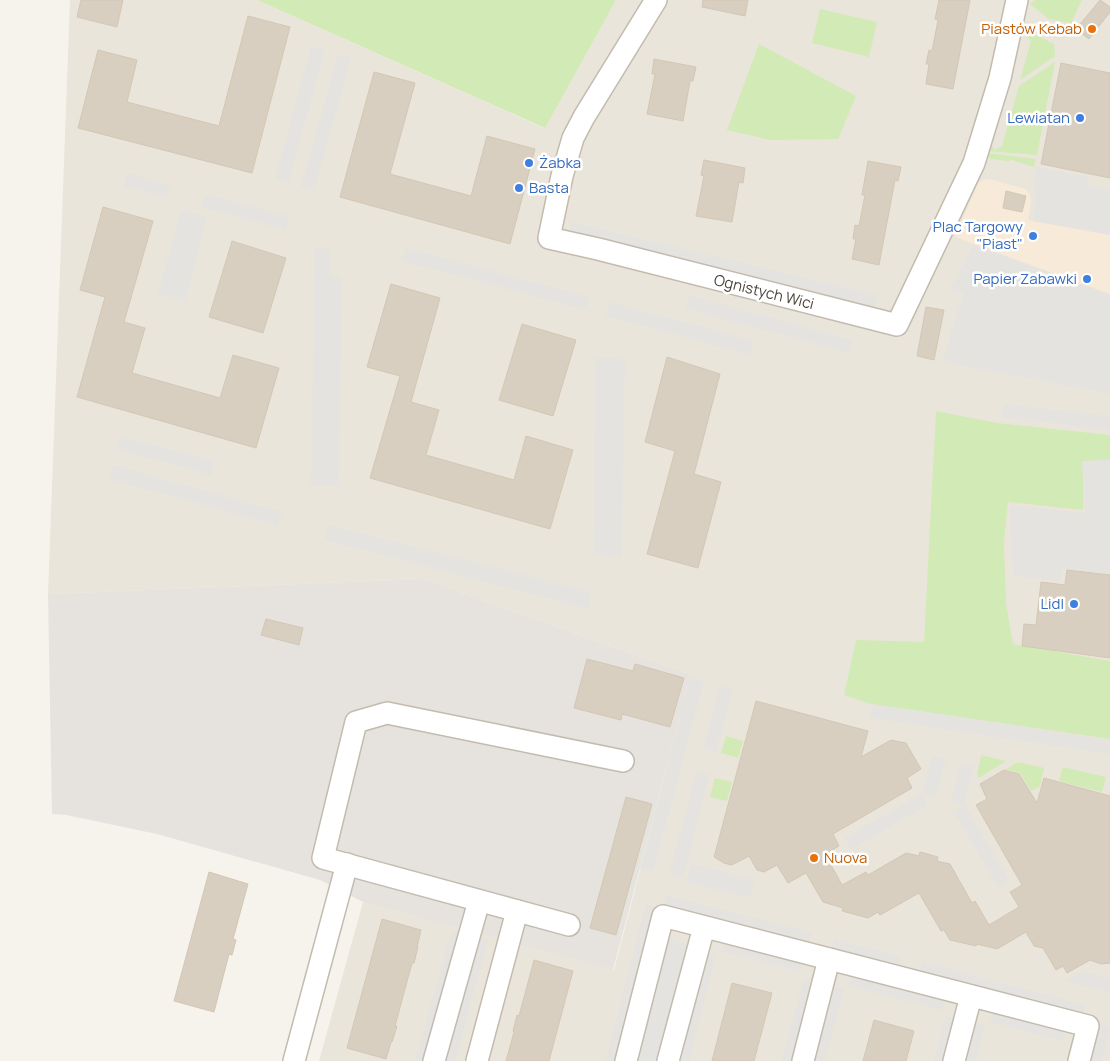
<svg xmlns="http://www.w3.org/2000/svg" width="1110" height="1061" viewBox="0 0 1110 1061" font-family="Manrope,sans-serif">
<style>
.residential{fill:#eae5da}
.commercial{fill:#f7ead8}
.industrial{fill:#e6e2dd}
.green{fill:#d2eab5}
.parking{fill:#e5e3e0}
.building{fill:#d8cfc1;stroke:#d3c7b4}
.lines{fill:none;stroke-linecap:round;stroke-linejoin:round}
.minor-casing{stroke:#c2bbae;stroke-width:24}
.minor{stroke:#fff;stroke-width:21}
.food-dot{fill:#e8710a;stroke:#fff;stroke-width:2}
.shop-dot{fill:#3f7fe0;stroke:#fff;stroke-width:2}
.labels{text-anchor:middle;stroke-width:5;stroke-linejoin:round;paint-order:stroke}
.food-label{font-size:15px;fill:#c56008;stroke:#fff;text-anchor:end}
.shop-label{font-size:15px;fill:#366cbe;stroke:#fff;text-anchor:end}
.street-label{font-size:15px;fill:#4b4439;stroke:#fff}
</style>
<rect width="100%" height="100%" fill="#f6f3ec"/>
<path class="residential" d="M70,0h187l287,128 72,-128h494v1061h-791l44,-159 251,68 77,-295 -268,-96 -375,15z"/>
<path class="commercial" d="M985,179l8,1 33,9 4,7 1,8 -3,16 82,15v59l-155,-57 23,-54z"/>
<path class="industrial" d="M423,579l268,96 -78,295 -250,-68 -43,-22 -163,-46 -91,-19 -14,-1 -4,-220z"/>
<g class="green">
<path d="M257,0h359l-71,128z"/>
<path d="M1036,0h46l-10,21 3,2 -4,12h-4l3,-12 -21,-4 -19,-15z"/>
<path d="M820,9l57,13 -8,35 -57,-14z"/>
<path d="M1021,28l33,16 1,12 -35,24 11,-39 -13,-12z"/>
<path d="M759,44l97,52 -18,43 -67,1 -44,-10z"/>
<path d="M1055,62l-18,93 -50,-4 2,-8 6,7 7,-4 17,-60z"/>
<path d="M987,153l49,6 -2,8 -22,-7 -5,1 -17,-2z"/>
<path d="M936,411l61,12 113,12v25l-26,1 -1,49 -75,-8 -4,40 2,61 7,41 97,17v78l-239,-35 -27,-9 12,-55 68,2z"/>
<path d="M726,736l17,5 -5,17 -17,-5z"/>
<path d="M981,755l25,6 -27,17 -2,-4z"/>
<path d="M1018,762l26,6 -4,18 -9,5 -11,-18 -14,-4z"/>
<path d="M1063,767l43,10 -4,15 -43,-11z"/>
<path d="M715,778l17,4 -5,19 -17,-4z"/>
</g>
<g class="parking">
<path d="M311,46l14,4 -37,133 -13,-4z"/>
<path d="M338,54l13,4 -37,133 -13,-4z"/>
<path d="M1037,167l52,10 -2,9 23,4v45l-77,-14 3,-18 -2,-22z"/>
<path d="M127,173l43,12 -4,12 -42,-11z"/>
<path d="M204,194l85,22 -3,14 -85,-23z"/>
<path d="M181,210l26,7 -22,84 -27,-7z"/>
<path d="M571,222l306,73 -2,16 -307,-73z"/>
<path d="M973,245l73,27 -12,29 13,-29 63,23v99l-167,-32 8,-30 13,-38 -14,-4z"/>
<path d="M315,248l15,1v27l12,1 -3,209h-28z"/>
<path d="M406,248l183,49 -3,13 -184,-49z"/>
<path d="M689,295l163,45 -3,13 -163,-44z"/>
<path d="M610,302l144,39 -4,14 -144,-39z"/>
<path d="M596,358l29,1 -3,198 -28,-3z"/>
<path d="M1003,404l107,12v14l-109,-13z"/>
<path d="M120,436l94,25 -3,14 -95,-26z"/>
<path d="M1110,460v114l-48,-5 -2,12 -47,-5 -3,-71 75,8 -3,-52z"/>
<path d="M113,465l169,47 -4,14 -169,-47z"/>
<path d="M328,525l263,67 -3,17 -263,-69z"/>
<path d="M691,675l13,6 -51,191 -13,-3z"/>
<path d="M720,686l13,3 -17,63 -13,-4z"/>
<path d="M872,704l238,36v14l-240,-36z"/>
<path d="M932,756l14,3 -10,38 -14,-3z"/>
<path d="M961,764l13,3 -10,38 -13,-3z"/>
<path d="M697,771l13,4 -27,103 -14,-4z"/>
<path d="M921,794l7,11 -76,44 -7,-11z"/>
<path d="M965,805l45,77 -11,6 -45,-76z"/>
<path d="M691,864l63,16 -4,18 -64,-16z"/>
<path d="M666,895l146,38 -4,13 -145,-37z"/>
<path d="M646,904l14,4 -40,153h-14z"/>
<path d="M452,931l12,4 -36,126h-13z"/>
<path d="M476,937l12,3 -33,121h-13z"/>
<path d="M666,938l26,7 -30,116h-28z"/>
<path d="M726,939l78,21 -3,12 -79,-20z"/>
<path d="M834,939l67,17 -3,14 -67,-17z"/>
<path d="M705,952l11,3 -27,106h-13z"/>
<path d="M922,962l164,43 -4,14 -163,-43z"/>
<path d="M1081,971l29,8v14l-43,-11v-2z"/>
<path d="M852,972l94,25 -3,13 -95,-24z"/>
<path d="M804,978l13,3 -21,80h-14z"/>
<path d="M831,985l13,4 -19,72h-14z"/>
<path d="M994,1010l72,18 -3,13 -73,-19z"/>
<path d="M946,1016l13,3 -11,42h-14z"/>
<path d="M972,1023l13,3 -9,35h-14z"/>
<path d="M1097,1023l13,4 -9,34h-14z"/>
</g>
<g class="building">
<path d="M81,0h42l-6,27 -40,-10z"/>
<path d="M703,0h45l-3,16 -43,-9z"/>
<path d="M939,0h31l-17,89 -27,-5 3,-20h-3l3,-14 3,1 6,-31 -3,-1z"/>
<path d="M1100,0l10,7v5l-21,27 -13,-10z"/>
<path d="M248,16l42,11 -38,146 -174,-45 20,-78 39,10 -10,42 92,24z"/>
<path d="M654,59l42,8 -3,14h-3l-7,40 -36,-7 8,-40h-3z"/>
<path d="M1061,63l49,10v105l-69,-14z"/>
<path d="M374,72l41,11 -25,91 81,22 16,-60 48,13 -25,95 -170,-47z"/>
<path d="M704,160l41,8 -2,15 -4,-1 -7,40 -36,-6 8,-40 -3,-1z"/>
<path d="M868,161l33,6 -3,14 -3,-1 -16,85 -27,-6 4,-20h-3l2,-14 4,1 6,-31h-3z"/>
<path d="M1006,191l20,5 -4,16 -19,-4z"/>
<path d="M103,207l50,14 -29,101 21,6 -13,45 88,25 13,-43 46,13 -23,80 -179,-51 28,-100 -25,-7z"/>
<path d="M232,241l54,17 -23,75 -54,-16z"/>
<path d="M391,284l49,14 -29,104 28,8 -13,45 88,25 12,-44 47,14 -23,79 -180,-51 30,-102 -33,-9z"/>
<path d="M926,307l18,3 -10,50 -17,-4z"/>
<path d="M522,324l54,16 -23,76 -54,-16z"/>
<path d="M667,357l53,17 -26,100 27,8 -23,86 -51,-14 28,-103 -30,-9z"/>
<path d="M1067,570l43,5v83l-88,-12 2,-22 12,1 5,-43 24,3z"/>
<path d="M266,619l37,9 -4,17 -38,-10z"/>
<path d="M587,659l46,12 2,-7 49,14 -14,49 -48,-13 -1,6 -47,-12z"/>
<path d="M756,701l112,30 -7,26 30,-17 15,3 15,26 -14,9 5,10 -79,46 6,12 -14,8 17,31 24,-13 2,3 38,-22 13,3 1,-4 18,5 -1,4 13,3 22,39 3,-2 14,24 30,-18 -9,-15 12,-7 -46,-80 11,-6 -7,-15 24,-14 15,4 18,29 7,-25 66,18v167l-9,1 -11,-4 -23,13 -4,-7 -7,4 -13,-22 -9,-2 -8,-14 -29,17 -20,-5 -1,2 -26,-6 -6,-10 -3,1 -22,-38 -39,22 -2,-3 -10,6 -26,-7 1,-3 -20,-6 -17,-29 -18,10 -11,-18 -13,7 -7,-2 -8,-14 -13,7 -5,2 -7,-2 -10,-6z"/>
<path d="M626,797l26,7 -36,131 -26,-7z"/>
<path d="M209,872l39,12 -15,55 3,1 -4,15 -3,-1 -15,58 -40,-11z"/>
<path d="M382,919l39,11 -4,17h1l-4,16h-2l-17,63h2l-5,16h-1l-5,17 -39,-11z"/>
<path d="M534,960l39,11 -24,90h-43l8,-29 -1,-1 4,-16 2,1z"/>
<path d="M732,983l40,10 -18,68h-42z"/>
<path d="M874,1020l40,11 -8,30h-43z"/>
</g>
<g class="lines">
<defs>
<g id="minor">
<path d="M656,0l-72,117 -11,21 -11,38 -13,62 49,11 299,76 77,-162 26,-85 17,-78"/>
<path d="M569,925l-246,-67 33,-136 31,-9 236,48"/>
<path d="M294,1061l53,-197"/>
<path d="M434,1061l45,-160"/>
<path d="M477,1061l40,-150"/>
<path d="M626,1061l37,-145 425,110 -9,35"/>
<path d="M668,1061l36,-134"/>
<path d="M803,1061l26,-102"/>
<path d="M954,1061l17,-65"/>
</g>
</defs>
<use href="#minor" class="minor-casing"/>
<use href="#minor" class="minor"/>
</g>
<g class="food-dot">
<circle cx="1092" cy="29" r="5"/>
<circle cx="814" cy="858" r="5"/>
</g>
<g class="shop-dot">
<circle cx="1080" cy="118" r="5"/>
<circle cx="529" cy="163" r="5"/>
<circle cx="519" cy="188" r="5"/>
<circle cx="1033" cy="236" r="5"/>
<circle cx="1087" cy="279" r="5"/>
<circle cx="1074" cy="604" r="5"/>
</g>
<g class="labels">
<g class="food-label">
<text x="1082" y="34">Piastów Kebab</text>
<text x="824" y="863" text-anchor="start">Nuova</text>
</g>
<g class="shop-label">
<text x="1070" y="123">Lewiatan</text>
<text x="539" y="168" text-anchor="start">Żabka</text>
<text x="529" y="193" text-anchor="start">Basta</text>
<text x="1023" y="232">Plac Targowy<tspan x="1023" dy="17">"Piast"</tspan></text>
<text x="1077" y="284">Papier Zabawki</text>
<text x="1064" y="609">Lidl</text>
</g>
<g class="street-label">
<text transform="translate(764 292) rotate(14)" y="5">Ognistych Wici</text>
</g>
</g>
</svg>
